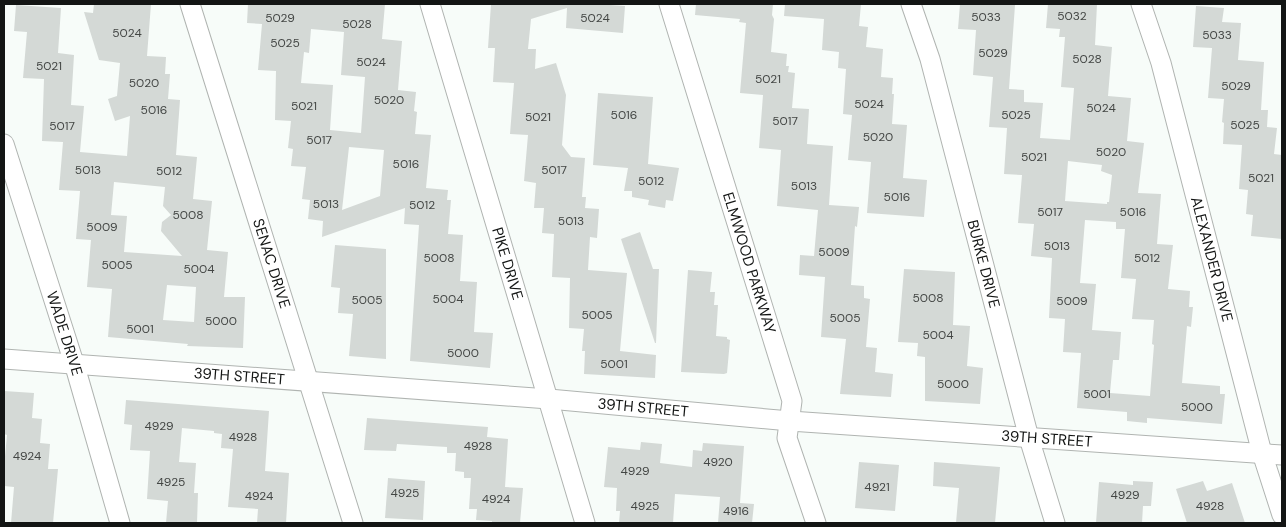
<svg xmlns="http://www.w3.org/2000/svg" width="1286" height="527" viewBox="0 0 1286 527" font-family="'DM Sans',sans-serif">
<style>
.building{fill:#d4d9d6;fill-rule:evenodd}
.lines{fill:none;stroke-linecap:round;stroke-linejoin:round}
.street-casing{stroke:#b0b4b1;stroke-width:21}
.street{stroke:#fff;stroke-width:19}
.labels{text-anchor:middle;stroke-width:4;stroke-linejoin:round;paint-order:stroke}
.number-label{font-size:12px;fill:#434644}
.street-label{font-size:15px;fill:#131514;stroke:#f7fcf9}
</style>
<rect width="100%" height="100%" fill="#f7fcf9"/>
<g class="building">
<path d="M94,4h57l-4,52 19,1 -1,17h5l-2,25 12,1 -4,55 21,2 -4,42 19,2 -5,49 21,2 -4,45h21l-2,51 -56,-2 1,-2 -80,-7 4,-48 -25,-2 4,-47 -15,-1 4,-48 -21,-1 4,-48 -21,-1 2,-62 -21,-1 4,-46 -13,-1 2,-26 45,3 -3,45 16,2 -3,50 13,1 -4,46 47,4 3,-40 -15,5 -7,-22 9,-3 3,-33 -21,-3 -15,-48 9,1zM114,182l51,5 -2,19 8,9 -9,7 -1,9 21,25 -58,-4 3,-36 -16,-1zM167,285l29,2 -2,35 -31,-2z"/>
<path d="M248,4h137l-3,35 20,2 -4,49 18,2 -2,19 3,1 -2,22 16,1 -5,53 22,2 -1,10h4l-3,34 15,1 -3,46 17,1 -3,50 19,1 -3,35 -80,-7 9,-136 -15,-1 1,-16 -83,29 1,-16 -15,-2 2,-19 -8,-1 4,-32 -15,-1 2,-17 -5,-1 3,-27 -16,-1 1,-49 -18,-1 4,-46 -15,-1zM311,29l33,3 -3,43 24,2 -4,56 -31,-3 3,-45 -32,-2 3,-31 5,1zM349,147l35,3 -4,46 -38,14z"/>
<path d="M491,4h105l29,2 -2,27 -57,-5 1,-20 -36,11 -3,30h8l-1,20 21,-6 10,32 -4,50 9,12 14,1 -3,39h4l-1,11 14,1 -2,29 -7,-1 -2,33 39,3 -7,78 36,4 -1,23 -71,-4 1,-23h-3l2,-22 -15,-1 1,-50 -18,-1 2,-43 -12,-1 2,-25h-10l2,-25 -12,-2 4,-46 -18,-1 4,-51 -21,-1 2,-34h-7z"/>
<path d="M696,4h77l-1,11 2,4 -3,33 16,2 -1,12h3l-1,6 7,1 -3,35 17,1 -2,35 26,2 -4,59 30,2 -2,20 -2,-1 -4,59 13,1v12l6,1 -4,48 11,1 -2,24 18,2 -2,23 -51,-3 6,-55 -25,-2 4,-60 -26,-2 1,-20 14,1 4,-46 -41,-4 4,-56 -22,-2 4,-53 -23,-2 6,-70 -7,-1 1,-3 -45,-4z"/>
<path d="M785,4h76l-2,22 9,1 -2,20 17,2 -2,28 12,1 -1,16h2l-2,30 15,1 -4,53 24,2 -3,37 -57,-4 4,-51 -23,-2 4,-45 -9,-1 3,-45 -8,-1 1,-16 -17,-2 2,-31 -40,-3z"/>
<path d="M960,4l55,1 -6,84 15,1v12l19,1 -3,35 30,2 4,-52 -13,-1 4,-50h-6l1,-8 -14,-1 2,-24h49l-2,41 17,2 -4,49 23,2 -4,43 17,2 -6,50 23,1 -4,50 16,1 -5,44 22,2 -1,16h4l-2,20 -4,-1 -5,57 38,3v8h5l-3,30 -75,-6v5l-20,-2v-9l-50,-4 4,-55 -18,-1 2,-33 -16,-1 3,-60 -21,-2 3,-32 -16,-1 4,-48 -18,-1 3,-46 -18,-1 4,-50 -20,-2 3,-45 -18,-1zM1068,161l34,4 -1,6 11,4 -3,27h-2v2l-42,-3zM1085,220l31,2v7h9l-4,49 15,1 -4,40 22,1 -2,24 2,1 -4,51 -40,-3 3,-33h6l2,-28 -29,-2 4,-46 -16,-1z"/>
<path d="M1196,6l28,2 -2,14 19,1 -3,37 26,2 -3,48h7l-1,17 10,1 -3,26 8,1v84l-31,-3 2,-21 -7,-1 2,-24 -9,-1 3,-44 -19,-1 1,-21 -2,-1 2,-23 -16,-1 4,-50 -19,-1z"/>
<path d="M598,93l55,4 -5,67 31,4 -6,33 -7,-1 -1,8 -17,-3 1,-5 -17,-3v-6h-8l4,-23 -35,-3z"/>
<path d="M640,232l13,37h6l-3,74h-1l-34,-104z"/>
<path d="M335,245l51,4v110l-37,-3 4,-42 -15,-1 2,-25 -9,-1z"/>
<path d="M904,269l51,3 -2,53 17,1 -3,40 16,2 -3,36 -55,-3v-44l-8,-1 1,-13 -20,-1z"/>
<path d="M688,270l24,2 -2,20h5l-1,13h4l-2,31 11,1v2l3,1 -3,33 -3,1 -43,-2z"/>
<path d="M4,391l30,2 -2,25 10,1 -2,24 10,1 -2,25h10l-5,54h-42l3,-36 -10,-1v-19l3,-32 -3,-1z"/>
<path d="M126,400l143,11 -4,60 24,2 -3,50h-29l1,-14 -30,-2 5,-58 -12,-1 1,-14 -8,-1v-2l-32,-3 -3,34 17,1 -2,30h4l-1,30h-31l2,-22 -21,-2 3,-48 -20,-1 2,-25 -8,-1z"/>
<path d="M367,418l121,9 -1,10 21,2 -3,48 18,1 -3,35h-28v-2l-16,-1 1,-11h-8l2,-31h-7v-6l-9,-1 1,-18h-9v-6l-50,-3 -1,7 -32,-1z"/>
<path d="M641,442l21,2 -2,19 32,4 1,-17 9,1 1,-8 41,3 -4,57 14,1 -2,19h-34l2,-26 -45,-3 -2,29h-54l1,-12h-4l1,-23 -13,-1 4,-40 32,3z"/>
<path d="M859,462l40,3 -4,46 -40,-3z"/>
<path d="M934,462l66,5 -5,56h-39l3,-35 -26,-2z"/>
<path d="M388,478l37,3 -2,39 -38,-2z"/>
<path d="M1133,481l20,1 -2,24h-8l-1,17h-46l3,-41 34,3z"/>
<path d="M1203,481l4,10 25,-8 13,40h-58l-11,-34z"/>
</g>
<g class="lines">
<defs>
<g id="street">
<path id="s1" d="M190,4l163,519"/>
<path id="s2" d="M430,4l155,519"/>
<path id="s3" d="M669,4l123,397 -5,37 29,85"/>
<path id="s4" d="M911,4l19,55 99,379 26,85"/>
<path id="s5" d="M1141,4l20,59 101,390 20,62"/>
<path id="s6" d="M4,144l70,219 46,160"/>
<path id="s7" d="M4,359l545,40 241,22 492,34"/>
</g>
</defs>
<use href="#street" class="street-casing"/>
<use href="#street" class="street"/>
</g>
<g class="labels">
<g class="number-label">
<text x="1072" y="20">5032</text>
<text x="986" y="21">5033</text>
<text x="280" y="22">5029</text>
<text x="595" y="22">5024</text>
<text x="357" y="28">5028</text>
<text x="127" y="37">5024</text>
<text x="1217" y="39">5033</text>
<text x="285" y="47">5025</text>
<text x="993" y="57">5029</text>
<text x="1087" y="63">5028</text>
<text x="371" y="66">5024</text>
<text x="49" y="70">5021</text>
<text x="768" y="83">5021</text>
<text x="144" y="87">5020</text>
<text x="1236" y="90">5029</text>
<text x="389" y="104">5020</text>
<text x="869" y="108">5024</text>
<text x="304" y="110">5021</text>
<text x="1101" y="112">5024</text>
<text x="154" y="114">5016</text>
<text x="624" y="119">5016</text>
<text x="1016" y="119">5025</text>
<text x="538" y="121">5021</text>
<text x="785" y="125">5017</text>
<text x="1245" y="129">5025</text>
<text x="62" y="130">5017</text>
<text x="878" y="141">5020</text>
<text x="319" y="144">5017</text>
<text x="1111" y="156">5020</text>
<text x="1034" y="161">5021</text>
<text x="406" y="168">5016</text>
<text x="88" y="174">5013</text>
<text x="554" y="174">5017</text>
<text x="169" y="175">5012</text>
<text x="1261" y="182">5021</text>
<text x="651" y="185">5012</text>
<text x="804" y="190">5013</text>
<text x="897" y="201">5016</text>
<text x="326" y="208">5013</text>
<text x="422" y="209">5012</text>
<text x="1050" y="216">5017</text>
<text x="1133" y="216">5016</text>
<text x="188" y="219">5008</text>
<text x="571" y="225">5013</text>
<text x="102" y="231">5009</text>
<text x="1057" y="250">5013</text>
<text x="834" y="256">5009</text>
<text x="439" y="262">5008</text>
<text x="1147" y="262">5012</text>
<text x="117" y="269">5005</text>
<text x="199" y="273">5004</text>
<text x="928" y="302">5008</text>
<text x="448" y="303">5004</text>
<text x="367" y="304">5005</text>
<text x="1072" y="305">5009</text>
<text x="597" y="319">5005</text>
<text x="845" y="322">5005</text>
<text x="221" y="325">5000</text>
<text x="140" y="333">5001</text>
<text x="938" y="339">5004</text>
<text x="463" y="357">5000</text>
<text x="614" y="368">5001</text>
<text x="953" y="388">5000</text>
<text x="1097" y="398">5001</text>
<text x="1197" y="411">5000</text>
<text x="159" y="430">4929</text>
<text x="243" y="441">4928</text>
<text x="478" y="450">4928</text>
<text x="27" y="460">4924</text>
<text x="718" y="466">4920</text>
<text x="635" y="475">4929</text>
<text x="171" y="486">4925</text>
<text x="877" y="491">4921</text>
<text x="405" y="497">4925</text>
<text x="1125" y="499">4929</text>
<text x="259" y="500">4924</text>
<text x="496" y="503">4924</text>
<text x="645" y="510">4925</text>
<text x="1210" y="510">4928</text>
<text x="736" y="515">4916</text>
</g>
<g class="street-label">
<text dy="5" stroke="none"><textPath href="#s5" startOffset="265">ALEXANDER DRIVE</textPath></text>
<text dy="5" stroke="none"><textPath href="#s1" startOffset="272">SENAC DRIVE</textPath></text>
<text dy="5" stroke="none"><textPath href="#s2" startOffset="271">PIKE DRIVE</textPath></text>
<text dy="5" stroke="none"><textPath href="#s3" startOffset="271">ELMWOOD PARKWAY</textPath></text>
<text dy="5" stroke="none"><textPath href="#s4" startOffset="270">BURKE DRIVE</textPath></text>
<text dy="5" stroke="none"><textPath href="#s6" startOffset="199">WADE DRIVE</textPath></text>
<text dy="5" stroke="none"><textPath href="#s7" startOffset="236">39TH STREET</textPath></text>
<text dy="5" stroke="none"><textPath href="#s7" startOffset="641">39TH STREET</textPath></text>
<text dy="5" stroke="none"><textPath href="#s7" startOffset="1046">39TH STREET</textPath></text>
</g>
</g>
<rect width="1286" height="527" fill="none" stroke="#131514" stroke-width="10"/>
</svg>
